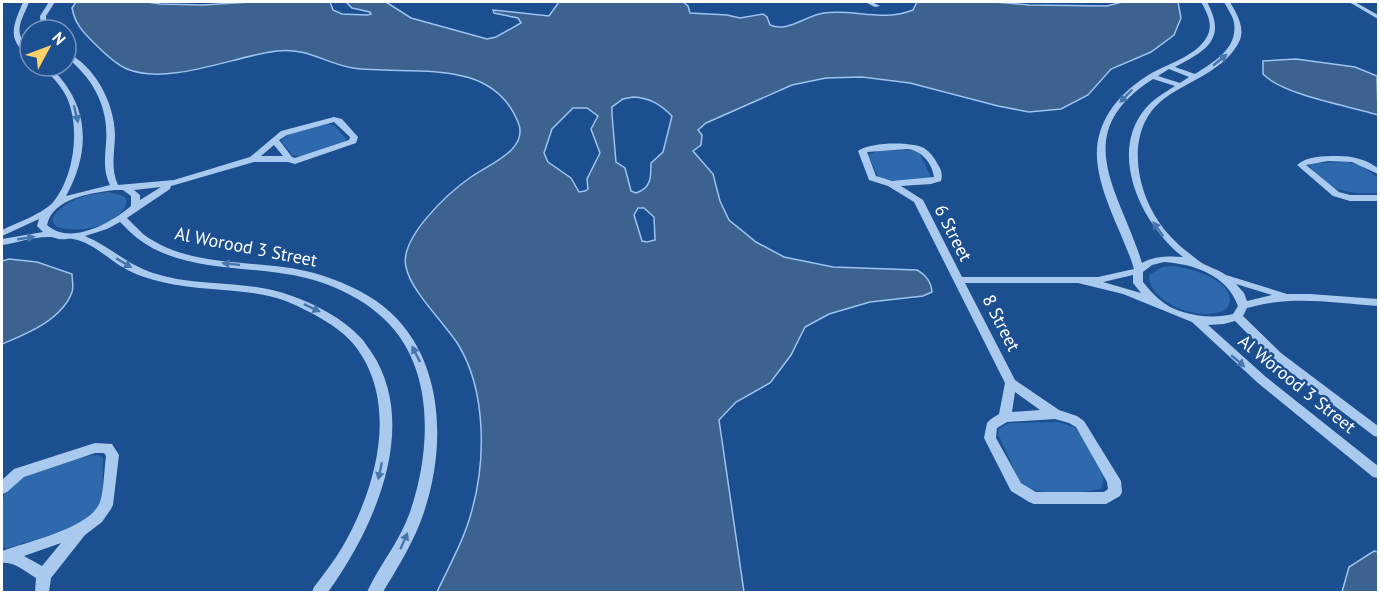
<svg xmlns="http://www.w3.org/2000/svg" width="1380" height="594" viewBox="0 0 1380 594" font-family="'PT Sans',sans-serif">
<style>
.green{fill:#2e69ad}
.water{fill:#3c6290;stroke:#9cc4f0;stroke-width:1.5;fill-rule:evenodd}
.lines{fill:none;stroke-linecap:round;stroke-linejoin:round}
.minor{fill:#a9c9ee;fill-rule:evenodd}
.oneway{fill:#4674ac}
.labels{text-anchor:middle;stroke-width:5;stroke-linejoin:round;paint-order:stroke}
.street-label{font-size:18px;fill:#fff;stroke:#1b4f8f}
</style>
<rect width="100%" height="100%" fill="#1b4f8f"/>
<g class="green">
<path d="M327,124l7,1 12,14v2l-45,16 -9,-2 -11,-14 8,-7z"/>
<path d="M877,151l32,-1 10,2 12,25c-12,7 -38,5 -52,1l-11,-23z"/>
<path d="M1347,162l13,3 18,13v15c-28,1 -51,-1 -69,-28l6,-2z"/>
<path d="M109,192l15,4 3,5c-6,25 -49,33 -70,26l-4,-4v-6c13,-18 35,-23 56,-25z"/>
<path d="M1172,266c17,2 55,11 58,33 0,5 -2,9 -6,11 -22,13 -76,-7 -75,-35l13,-8z"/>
<path d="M1058,422l16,5 6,6 24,45 -3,11c-23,4 -66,10 -82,-9l-21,-46 1,-6 11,-5z"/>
<path d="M97,455l6,2v6c-1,13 1,30 -3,42 -7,21 -71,36 -92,43h-6c0,-17 -2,-42 3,-57 10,-16 72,-35 92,-36z"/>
</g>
<g class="water">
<path d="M76,2h72l12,2 43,1 48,-3h79l3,8 9,4 25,1 4,-1 -1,-2 -18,-4 -6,-6h40l25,16 76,21 9,-2 25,-14 -3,-5 -24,-5 -1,-3 56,6 10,-14h124l5,4 2,7 37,2 13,3 23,-4 4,3 3,8c17,8 37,-10 54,-12 31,-4 59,9 89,-3l4,-8h78l34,3 78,1 15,-4h56l3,16 -7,17 -23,17 -40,17 -23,26 -27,14 -32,3 -31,-6 -88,-23 -48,-6 -36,1 -34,7 -86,38 -8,7 4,5 -1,10 -8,6 20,23 7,27 9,19 27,22 28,15 49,10 84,3c9,5 14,11 15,22l-9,4 -53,6 -41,12 -24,13 -14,28 -21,28 -34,19 -17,18 25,172h-307c12,-26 28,-54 35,-82 14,-50 14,-119 -13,-164 -14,-23 -48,-54 -53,-79 -7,-29 42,-74 65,-90 16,-12 59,-27 47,-55 -27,-67 -109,-46 -165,-54 -26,-4 -47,-21 -76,-17 -43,5 -108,35 -150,18 -12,-5 -24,-17 -33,-26 -11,-11 -19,-19 -22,-35zM633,97c17,1 27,7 39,19l-9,36 -12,11c0,15 0,25 -15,30l-5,-2 -6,-23 -9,-6 -4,-47v-8l11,-8zM573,108h14l11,8 -7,13 9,24 -13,26 1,10 -3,2 -6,1 -8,-14 -23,-16 -4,-9 8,-24zM638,208h6l10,9 1,23 -8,2 -5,-1 -8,-26z"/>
<path d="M1296,59l59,8 22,9 1,39c-29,-9 -95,-20 -115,-41v-13z"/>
<path d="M9,259l28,3 35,12c0,5 2,13 0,18 -10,28 -46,42 -70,52v-83z"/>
<path d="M1374,551l4,1v40h-36l7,-25z"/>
</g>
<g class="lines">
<g class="minor">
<path d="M23,2h6c-4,12 -14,25 -7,37 4,7 8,9 8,17 -25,-16 -16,-32 -7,-54z"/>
<path d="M49,2h6l-9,14 1,14h-6l-1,-14z"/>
<path d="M865,2h7l8,4 -5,1z"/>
<path d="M1201,2h6c20,37 0,48 -32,65l20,7c18,-12 43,-25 39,-51 -1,-7 -7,-15 -10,-21h6c6,11 15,24 10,38 -13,29 -51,41 -75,58 -45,33 -28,104 6,139 8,9 18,16 28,24 6,5 19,8 27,14l61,19h23l68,5v7c-44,-3 -88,-11 -131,2l-4,8 38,37 97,73v11l-4,-1 -101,-77 -38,-38 -11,3 -16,1 58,52 112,89v12l-5,-1 -115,-94 -66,-61 -69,-28 -45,-11h-113l50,97 44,30 18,6 7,5 37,60 1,11 -2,4 -14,8h-72l-5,-2 -18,-11 -27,-53 3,-15 4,-4 8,-5 6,-31 -91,-181 -26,-16 -19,-6 -11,-29c11,-9 53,-10 66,-3 6,4 10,9 13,15 4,6 6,11 4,18l-10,3 -30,2 22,14 39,77h136l36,-8c-12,-41 -48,-94 -34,-137 8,-25 27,-44 50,-58 19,-11 51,-19 59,-42 3,-11 -3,-21 -8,-30zM1169,69l20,8 -9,6 -22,-7zM1153,79l22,7c-11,7 -22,13 -30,23 -38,46 -2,117 38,148 -14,-1 -29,-1 -41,6 -22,-72 -75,-129 11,-184zM908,149c14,2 24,14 26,28l-42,4 -16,-5 -9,-24zM1164,262c30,2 63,13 74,44l-5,8c-22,6 -56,1 -73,-14 -6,-5 -12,-12 -17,-18v-10l9,-7zM1133,275v8l8,10 -38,-11zM1236,284l36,11 -25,6 -3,-8zM1015,392l25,18 -28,2zM1055,419l14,4 7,4 31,55 1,7 -4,3h-68l-15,-9 -25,-45 1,-10 10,-6z"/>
<path d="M1349,2h6l23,13v4z"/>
<path d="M66,52c29,14 48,50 49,82 0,17 -5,34 3,51l56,-5 76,-23 31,-26 53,-14 8,2 16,18 -2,6 -61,21 -7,-2h-34l-83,24 -1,3 -43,29c5,5 11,11 16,16 48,36 116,24 171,39 24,7 50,18 69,33 61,48 64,138 41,206 -9,28 -26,55 -41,80h-16c13,-28 33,-51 43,-80 19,-55 24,-127 -11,-176 -25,-35 -71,-56 -113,-62 -49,-8 -108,-4 -149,-36 -6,-5 -11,-10 -17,-16l-13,7 -22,7c24,10 43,29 68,37 45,15 94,6 139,23 25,9 50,22 69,42 4,4 7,10 11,15 48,73 2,176 -44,239h-16l2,-5c10,-13 20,-26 29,-41 33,-58 57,-142 12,-200 -15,-20 -49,-37 -72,-46 -38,-13 -82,-8 -121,-18 -13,-3 -26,-7 -38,-14 -16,-9 -32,-26 -51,-29 -4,-1 -9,1 -14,0 -1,0 -7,-2 -8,-2 -16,-1 -34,6 -49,8v-6l41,-7 -6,-6 2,-7 -37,17v-6c14,-7 43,-17 52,-29 21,-26 27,-78 11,-107 -6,-11 -15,-19 -23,-28h7c40,37 43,83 17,130l44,-11c-7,-14 -5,-27 -4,-42 3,-35 -12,-64 -40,-86zM334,122l16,15 -1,3 -54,18 -3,-1 -13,-17 8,-5zM274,145l9,11h-22zM161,187l-21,13v-5l-6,-5zM115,190h8l8,6v10c-20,17 -61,40 -84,19 6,-27 44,-32 68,-35z"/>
<path d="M1337,156c16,0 28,3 41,12v6l-26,-12 -24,-1 -22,4 33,27 11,3h28v6h-28l-17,-5 -36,-31c10,-9 26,-9 40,-9z"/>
<path d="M95,443l17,1 7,11 -6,50 -2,4 -9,13 -17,13 -34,43 -2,14h-14l1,-14c-10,-6 -23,-17 -34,-15v-12c24,-9 89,-23 98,-49 4,-13 4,-31 6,-46l-2,-3h-9l-71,24 -17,15 -5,2v-14l12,-11zM61,543l-19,23 -18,-10z"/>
</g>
</g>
<defs><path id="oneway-solid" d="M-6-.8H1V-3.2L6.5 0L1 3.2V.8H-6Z" transform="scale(1.5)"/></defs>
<g class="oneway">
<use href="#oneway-solid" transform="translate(1220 60) rotate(-39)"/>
<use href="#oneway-solid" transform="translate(1126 96) rotate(134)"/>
<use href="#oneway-solid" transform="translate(76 114) rotate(76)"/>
<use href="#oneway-solid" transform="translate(1158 229) rotate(-126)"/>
<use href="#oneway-solid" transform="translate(26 238) rotate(-9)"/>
<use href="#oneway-solid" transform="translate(124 263) rotate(31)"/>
<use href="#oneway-solid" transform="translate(231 264) rotate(-174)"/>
<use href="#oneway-solid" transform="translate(312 308) rotate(25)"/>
<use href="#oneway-solid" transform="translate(416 354) rotate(-117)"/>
<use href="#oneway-solid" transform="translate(1238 361) rotate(41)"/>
<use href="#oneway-solid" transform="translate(380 471) rotate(102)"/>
<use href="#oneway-solid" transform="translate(404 541) rotate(-66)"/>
</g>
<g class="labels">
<g class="street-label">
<text transform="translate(953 233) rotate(63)" y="6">6 Street</text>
<text transform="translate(246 247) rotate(11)" y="6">Al Worood 3 Street</text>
<text transform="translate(1001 323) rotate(63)" y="6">8 Street</text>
<text transform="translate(1297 384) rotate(39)" y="6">Al Worood 3 Street</text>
</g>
</g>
<rect width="1380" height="594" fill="none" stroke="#ffffff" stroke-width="6"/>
<g transform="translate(48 48) rotate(49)"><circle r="28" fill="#1b4f8f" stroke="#7695bc" stroke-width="1.5"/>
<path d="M0-4.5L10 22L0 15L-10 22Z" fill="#ffd166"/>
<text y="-9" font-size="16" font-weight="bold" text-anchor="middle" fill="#ffffff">N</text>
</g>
</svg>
